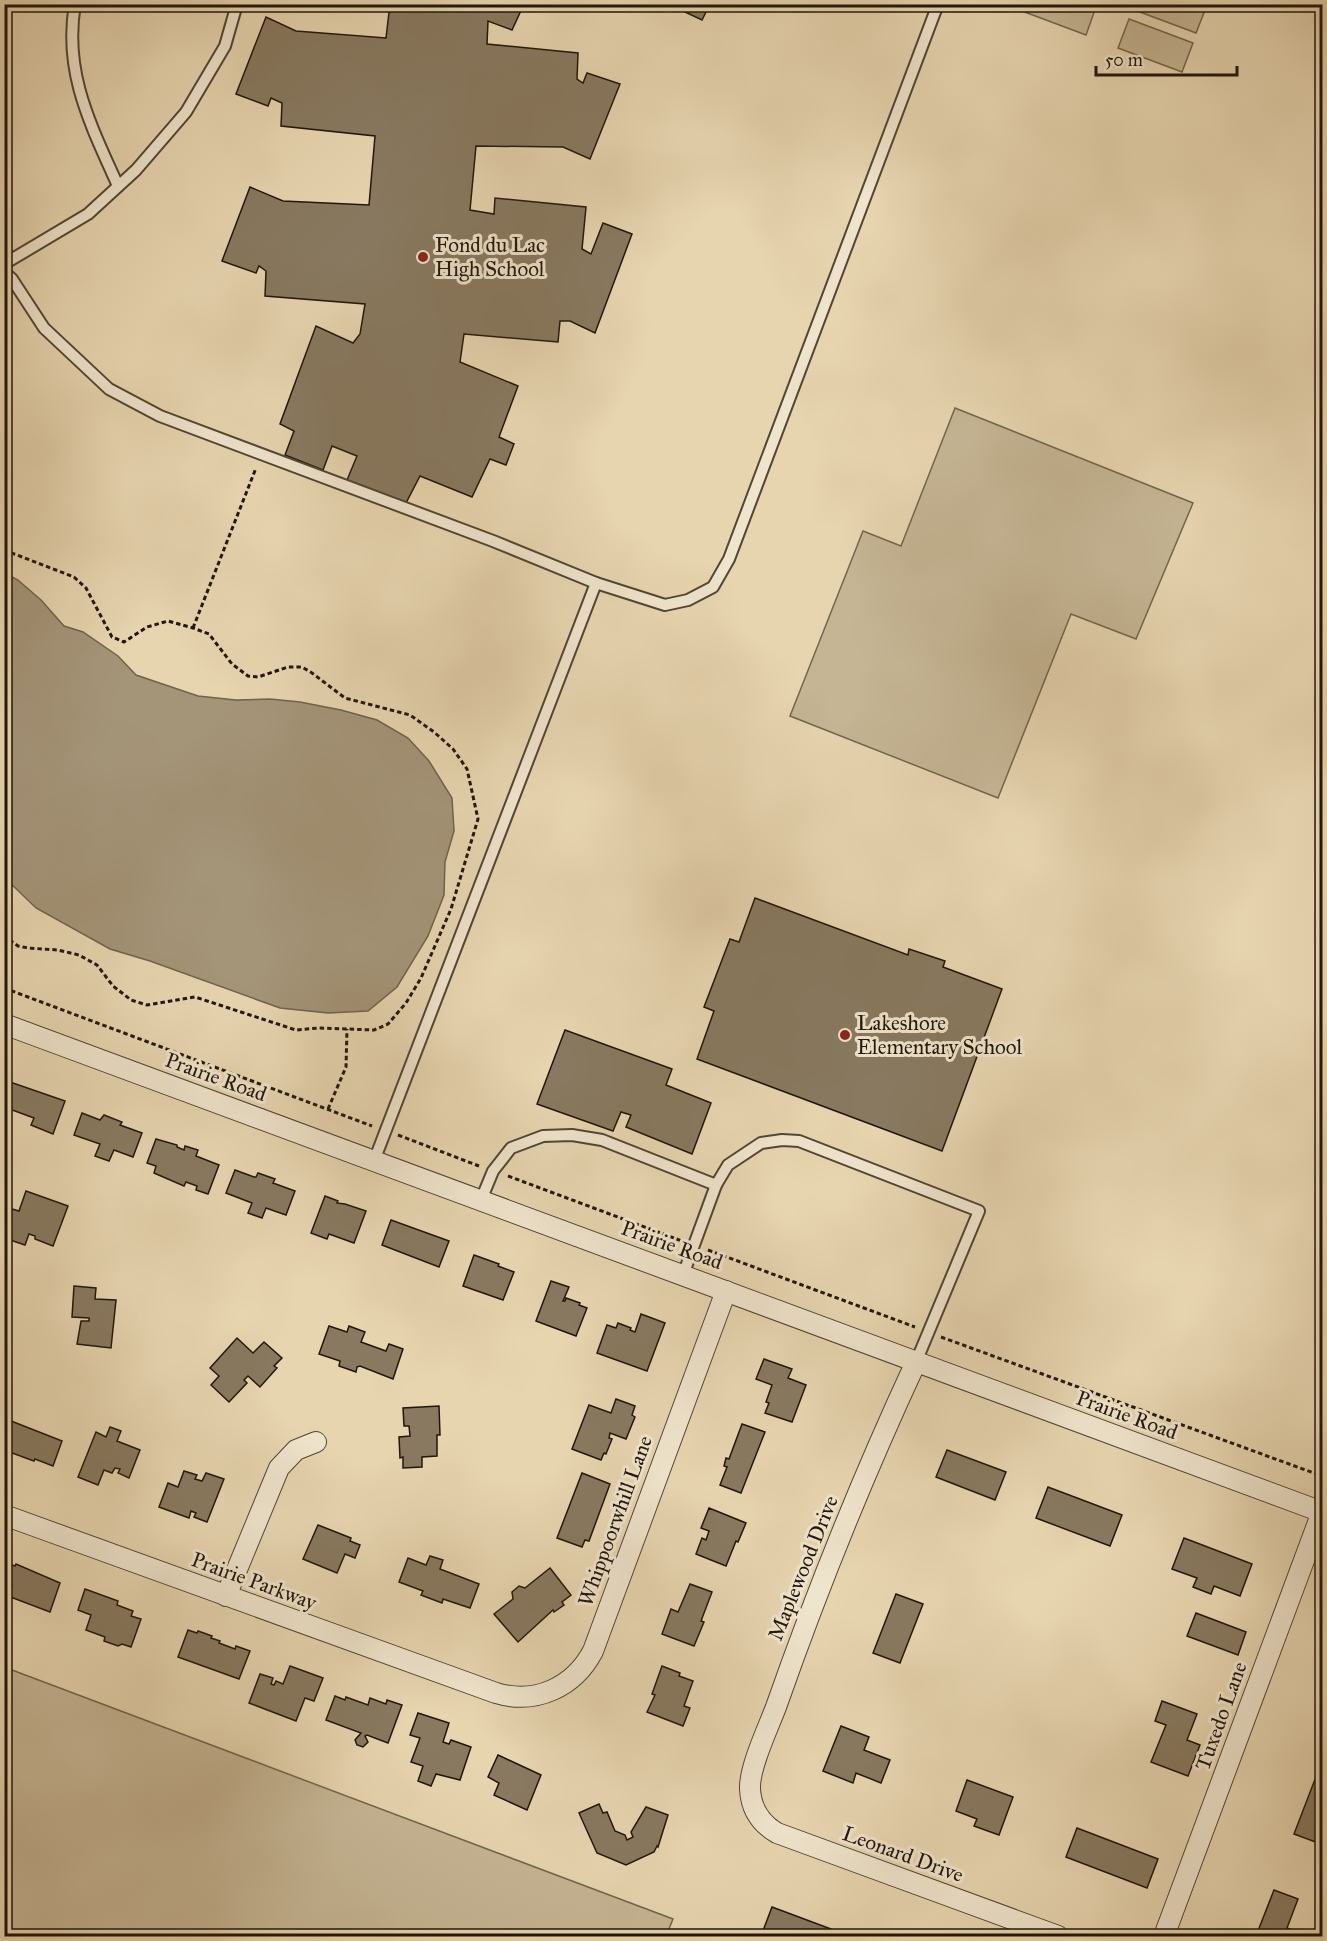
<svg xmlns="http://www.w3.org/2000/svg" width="1327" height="1941" viewBox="0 0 1327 1941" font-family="'IM FELL Great Primer',serif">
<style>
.green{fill:#c5b594;stroke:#73664f;stroke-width:1.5}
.water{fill:#a49478;stroke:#70624c;stroke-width:1.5}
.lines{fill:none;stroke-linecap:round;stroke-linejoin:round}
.stream{stroke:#70624c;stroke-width:5}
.building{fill:#887960;stroke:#21160a;stroke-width:1.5}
.lane-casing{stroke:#524634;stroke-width:14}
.street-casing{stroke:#524634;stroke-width:22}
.path{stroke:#21160a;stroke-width:3;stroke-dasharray:4.5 3;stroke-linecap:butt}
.lane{stroke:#efe4cc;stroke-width:10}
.street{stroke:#efe4cc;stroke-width:20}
.poi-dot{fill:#8f2418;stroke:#efe4cc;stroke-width:2}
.labels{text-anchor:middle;stroke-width:6;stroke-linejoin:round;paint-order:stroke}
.poi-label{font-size:21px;fill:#21160a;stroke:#efe4cc;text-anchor:start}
.street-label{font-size:21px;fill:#21160a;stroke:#efe4cc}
</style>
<rect width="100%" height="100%" fill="#e7d5b0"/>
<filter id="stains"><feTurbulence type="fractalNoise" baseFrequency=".00333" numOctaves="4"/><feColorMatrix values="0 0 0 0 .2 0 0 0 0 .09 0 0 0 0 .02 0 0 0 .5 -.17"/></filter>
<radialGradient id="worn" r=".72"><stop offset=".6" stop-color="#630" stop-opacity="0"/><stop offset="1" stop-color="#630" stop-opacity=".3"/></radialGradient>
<g class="green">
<path d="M1090,5l6,2 -10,28 -64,-24 3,-6z"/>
<path d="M1134,5v-1l73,1 -11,28 -64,-24z"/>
<path d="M1129,19l64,24 -11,29 -64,-24z"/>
<path d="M955,408l238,95 -57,136 -65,-25 -73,184 -208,-82 73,-185 38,15z"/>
<path d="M4,1667l669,252 -7,17h-661z"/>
</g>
<path class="water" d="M5,573l13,7 23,20 23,26 19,6 35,24 18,19 62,21 38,4 34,-1 30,3 41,8 36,10 31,18 21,23 23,37 2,33 -9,31 -1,33 -16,41 -31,51 -29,24 -40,2 -48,-5 -130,-47 -40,-12 -74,-41 -31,-30z"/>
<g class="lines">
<path class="stream" d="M410,1936h70"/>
</g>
<g class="building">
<path d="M390,4h134l-12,26 -24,-9 -1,23 91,9 -1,26 6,4 4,-10 33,11 -30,75 -27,-12 -87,-1 -6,64 24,4 1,-16 91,9 -4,42 9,5 12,-31 29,11 -37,99 -25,-12h-10l-2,21 -94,-8 -4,28 58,24 -19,51 15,7 -8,21 -16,-6 -18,38 -52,-21 -14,27 -59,-23 10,-24 -25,-10 -9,24 -38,-15 9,-24 -14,-7 36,-98 37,17 7,-9 5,-30 -100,-8 1,-25 -7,-5 -3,7 -34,-12 28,-74 33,14 86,4 6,-69 -94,-10 1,-23 -11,-5 -3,8 -32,-12 30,-77 30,14 90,7z"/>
<path d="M668,4h42l-8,16z"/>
<path d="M755,898l153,57 1,-6 36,12 -2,6 59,22 -60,162 -245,-92 17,-48 -10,-4 26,-68 9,3z"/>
<path d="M565,1030l107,39 -6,16 45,18 -19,51 -66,-27 5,-12 -10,-3 -8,19 -76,-27z"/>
<path d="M10,1082l55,19 -12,33 -22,-9 3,-7 -30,-11v-10z"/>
<path d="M82,1113l18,7 4,-5 18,7 -2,3 22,8 -9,24 -19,-7 -5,11 -14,-5 5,-12 -26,-9z"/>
<path d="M156,1139l21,6v2l7,3 1,-4 13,4 -2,6 23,9 -11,29 -12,-4 1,-4 -11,-4 -2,4 -30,-13 2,-7 -9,-3z"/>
<path d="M235,1170l19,7h2l2,-4 17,6 -2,4 22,8 -9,24 -20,-7 -4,10 -14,-5 4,-10 -26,-10z"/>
<path d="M26,1191l42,15 -15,40 -18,-7v-3l-6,-2 -4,11 -21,-7v-7l8,-22 7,2z"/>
<path d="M325,1196l13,5 -1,2 8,1 21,7 -12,32 -25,-9 -2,5 -16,-6z"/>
<path d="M391,1220l58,21 -10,26 -57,-22z"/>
<path d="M474,1255l25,9 -1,2 16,6 -11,28 -40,-14z"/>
<path d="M551,1281l18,6 -6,14h2l1,-3 14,5 -1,2 8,3 -11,28 -40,-15z"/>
<path d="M74,1286l22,2 -1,11 21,1 -5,48 -34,-4 4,-23h8v-3l-17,-1z"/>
<path d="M641,1314l24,9 -18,48 -50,-18 10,-28 9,3 2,-5 13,5 -1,2 5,2z"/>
<path d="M329,1326l18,6 2,-6 16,6 -4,10 25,9 3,-7 14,5 -10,30 -33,-13 -3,1 -1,5 -17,-6 1,-5 -21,-7z"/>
<path d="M237,1338l16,15 11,-11 18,16 -8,8 3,2 -17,19 -12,-11 -4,4 3,3 -18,19 -18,-17 8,-9 -9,-8z"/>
<path d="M764,1359l28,10 -4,9 18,7 -14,37 -27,-9 4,-10 -3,-1 6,-17 -16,-6z"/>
<path d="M616,1399l19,7 -3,9 3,2 -9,22 -16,-6 -1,5 3,1 -6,15 -2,-1 -3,7 -29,-11 17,-44 22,8z"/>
<path d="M439,1406l1,29h-3v21l-15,1v10l-19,1v-11l-3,1 -1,-21 11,-1 -1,-10h-5l-1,-18z"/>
<path d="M6,1419l56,22 -9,25 -18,-7 -1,2 -30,-11z"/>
<path d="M742,1424l23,8 -24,61 -21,-8 7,-18 -3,-1 2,-8 3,1z"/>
<path d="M110,1427l11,4 -4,10 23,9 -11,28 -11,-5 2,-4 -5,-1 -3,5 -8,-3 -6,15 -20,-8 18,-45 10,5z"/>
<path d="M947,1450l59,22 -11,28 -59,-23z"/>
<path d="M184,1471l13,4 -2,4 7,2 4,-8 18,6 -17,43 -13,-5 2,-4 -5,-2 -2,7 -30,-11 9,-24 10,4z"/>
<path d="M582,1473l28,11 -21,57 -4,-1 -3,7 -25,-9z"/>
<path d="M1048,1487l74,28 -12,31 -74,-28z"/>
<path d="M709,1508l37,15 -8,19 -2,-1 -10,25 -30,-12 6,-16 4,2 3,-9 -8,-3z"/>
<path d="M318,1525l33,13 -1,3 10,4 -5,13 -10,-4 -8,19 -34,-14z"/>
<path d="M1184,1538l68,26 -12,32 -26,-10 -3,8 -18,-7 4,-9 -25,-9z"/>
<path d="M430,1556l13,4 -3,9 39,15 -9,24 -27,-9 -1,4 -21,-8 2,-4 -24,-9 9,-24 18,7z"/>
<path d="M6,1563l9,3 1,-2 44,19 -10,29 -42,-16 4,-11 -8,-3z"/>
<path d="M550,1568l21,27 -9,7 2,3 -10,7 -1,-2 -35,32 -24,-28 19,-15 -1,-7 7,-6 6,2z"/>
<path d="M690,1584l22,8 -11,29 3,1 -10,24 -32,-12 9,-25 7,3z"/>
<path d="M85,1589l33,12 -1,4 16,6 -2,5 10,3 -10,28 -9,-3 -4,2 -14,-5 1,-4 -19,-7 5,-15 -13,-5z"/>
<path d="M896,1594l27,10 -23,59 -27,-10z"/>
<path d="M1196,1613l50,19 -8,23 -51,-19z"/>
<path d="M188,1630l9,3 1,-2 14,5 -1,2 9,3 -1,2 16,6 1,-3 14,5 -11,28 -61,-22z"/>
<path d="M290,1666l33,12 -9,23 -9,-3 -9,23 -47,-18 11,-29 13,4 -2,6 3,1 2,-4 7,3z"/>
<path d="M662,1666l18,7 -1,3 14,5 -9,25 6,2 -7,18 -36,-14 8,-17 -3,-1z"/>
<path d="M335,1696l10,4 1,-3 22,8 2,-7 16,6 1,-4 15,5 -14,38 -21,-8 -2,1 3,6 -5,5 -6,-2 -2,-5 6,-7 -35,-13z"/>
<path d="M1162,1701l35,13 -10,26 13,5 -12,31 -37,-14 15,-37 -11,-4z"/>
<path d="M418,1713l31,10 -6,19 6,2 2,-4 20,7 -11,33 -24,-6 -5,12 -13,-5 5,-15 -12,-4 9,-24 -10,-3z"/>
<path d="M841,1726l28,11 -5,13 26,10 -9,23 -25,-10 -3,10 -30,-12z"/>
<path d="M498,1755l43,20 -14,35 -33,-15 5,-12 -11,-6z"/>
<path d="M1322,1761v81l-1,2 -27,-10z"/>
<path d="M967,1780l46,17 -14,38 -25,-9 3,-7 -21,-8z"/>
<path d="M599,1804l4,9 4,-1 8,19 10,4 2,5 6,-3 -2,-5 15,-25 22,8 -10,32 -1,-1 -3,6 -28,13 -29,-12 -18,-40z"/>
<path d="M1077,1828l81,31 -11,29 -81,-31z"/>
<path d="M1274,1890l24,9 -11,29 21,8h-52z"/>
<path d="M772,1907l59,22 -2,7h-68z"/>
</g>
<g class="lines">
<defs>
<g id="lane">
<path d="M75,4c-12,69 16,121 43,182"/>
<path d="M4,264l84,-50 48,-44 50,-58 39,-66 12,-42"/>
<path d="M4,272l8,7 32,49 65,61 51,27 333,125 103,42 69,22 23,-5 25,-13 16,-28 209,-555"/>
<path d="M374,1161l222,-578"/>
<path d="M716,1185l12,-20 33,-22 21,-3 17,1 180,70 -63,151"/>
<path d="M481,1200l12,-29 18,-23 32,-12 29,-1 30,5 114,45 -33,90"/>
</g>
<g id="street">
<path d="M4,1024l1318,488"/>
<path d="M916,1362c-52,112 -99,228 -140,345 -8,21 -27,61 -26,82 1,20 10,34 27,44l281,103"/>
<path d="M4,1515l492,178c40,12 78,-6 97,-42l133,-360"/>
<path d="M226,1596l53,-128 17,-18 20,-8"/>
<path d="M1164,1936l158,-424"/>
</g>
</defs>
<use href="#lane" class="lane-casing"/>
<use href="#street" class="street-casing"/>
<g class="path">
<path d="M4,550l70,27 12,11 26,49 12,5 23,-15 21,-6 25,7 16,6 23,30 16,12 10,1 30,-10h14l10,6 33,25 65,17 24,17 19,17 14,20 11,50 -27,90 -30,69 -15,25 -18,21 -14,6 -55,-2 -23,2 -101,-33 -48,8 -16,-5 -18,-14 -16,-21 -18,-10 -21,-5 -30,-2 -10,-2 -14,-10"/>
<path d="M193,628l63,-160"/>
<path d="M4,988l368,138"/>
<path d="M328,1109l18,-42 1,-38"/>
<path d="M398,1135l81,31"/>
<path d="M508,1176l174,65"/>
<path d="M708,1250l207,77"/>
<path d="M941,1337l381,139"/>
</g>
<use href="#lane" class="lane"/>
<use href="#street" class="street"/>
</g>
<g class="poi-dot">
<circle cx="423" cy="257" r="6"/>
<circle cx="845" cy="1035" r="6"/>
</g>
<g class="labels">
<g class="poi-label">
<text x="435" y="252">Fond du Lac<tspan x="435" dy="24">High School</tspan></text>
<text x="857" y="1030">Lakeshore<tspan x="857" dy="24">Elementary School</tspan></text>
</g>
<g class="street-label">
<text transform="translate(216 1077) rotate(20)" y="7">Prairie Road</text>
<text transform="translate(672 1245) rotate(20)" y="7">Prairie Road</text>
<text transform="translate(1127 1415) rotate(20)" y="7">Prairie Road</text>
<text transform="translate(615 1521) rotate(-70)" y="7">Whippoorwhill Lane</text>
<text transform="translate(803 1568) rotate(-68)" y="7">Maplewood Drive</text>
<text transform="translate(254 1581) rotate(20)" y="7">Prairie Parkway</text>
<text transform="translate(1221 1716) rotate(-70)" y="7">Tuxedo Lane</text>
<text transform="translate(903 1854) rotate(20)" y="7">Leonard Drive</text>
</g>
</g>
<rect width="1327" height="1941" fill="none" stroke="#e7d5b0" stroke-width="24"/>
<rect x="6" y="6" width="1315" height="1929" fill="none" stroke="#21160a" stroke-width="3"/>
<rect x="12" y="12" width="1303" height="1917" fill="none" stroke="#21160a" stroke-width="1.5"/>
<path d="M1096 66v9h141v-9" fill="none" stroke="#21160a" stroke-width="3"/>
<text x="1105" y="66" font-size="18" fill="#21160a" stroke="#efe4cc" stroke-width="4.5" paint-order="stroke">50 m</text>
<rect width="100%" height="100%" filter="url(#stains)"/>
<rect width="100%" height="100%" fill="url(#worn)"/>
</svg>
